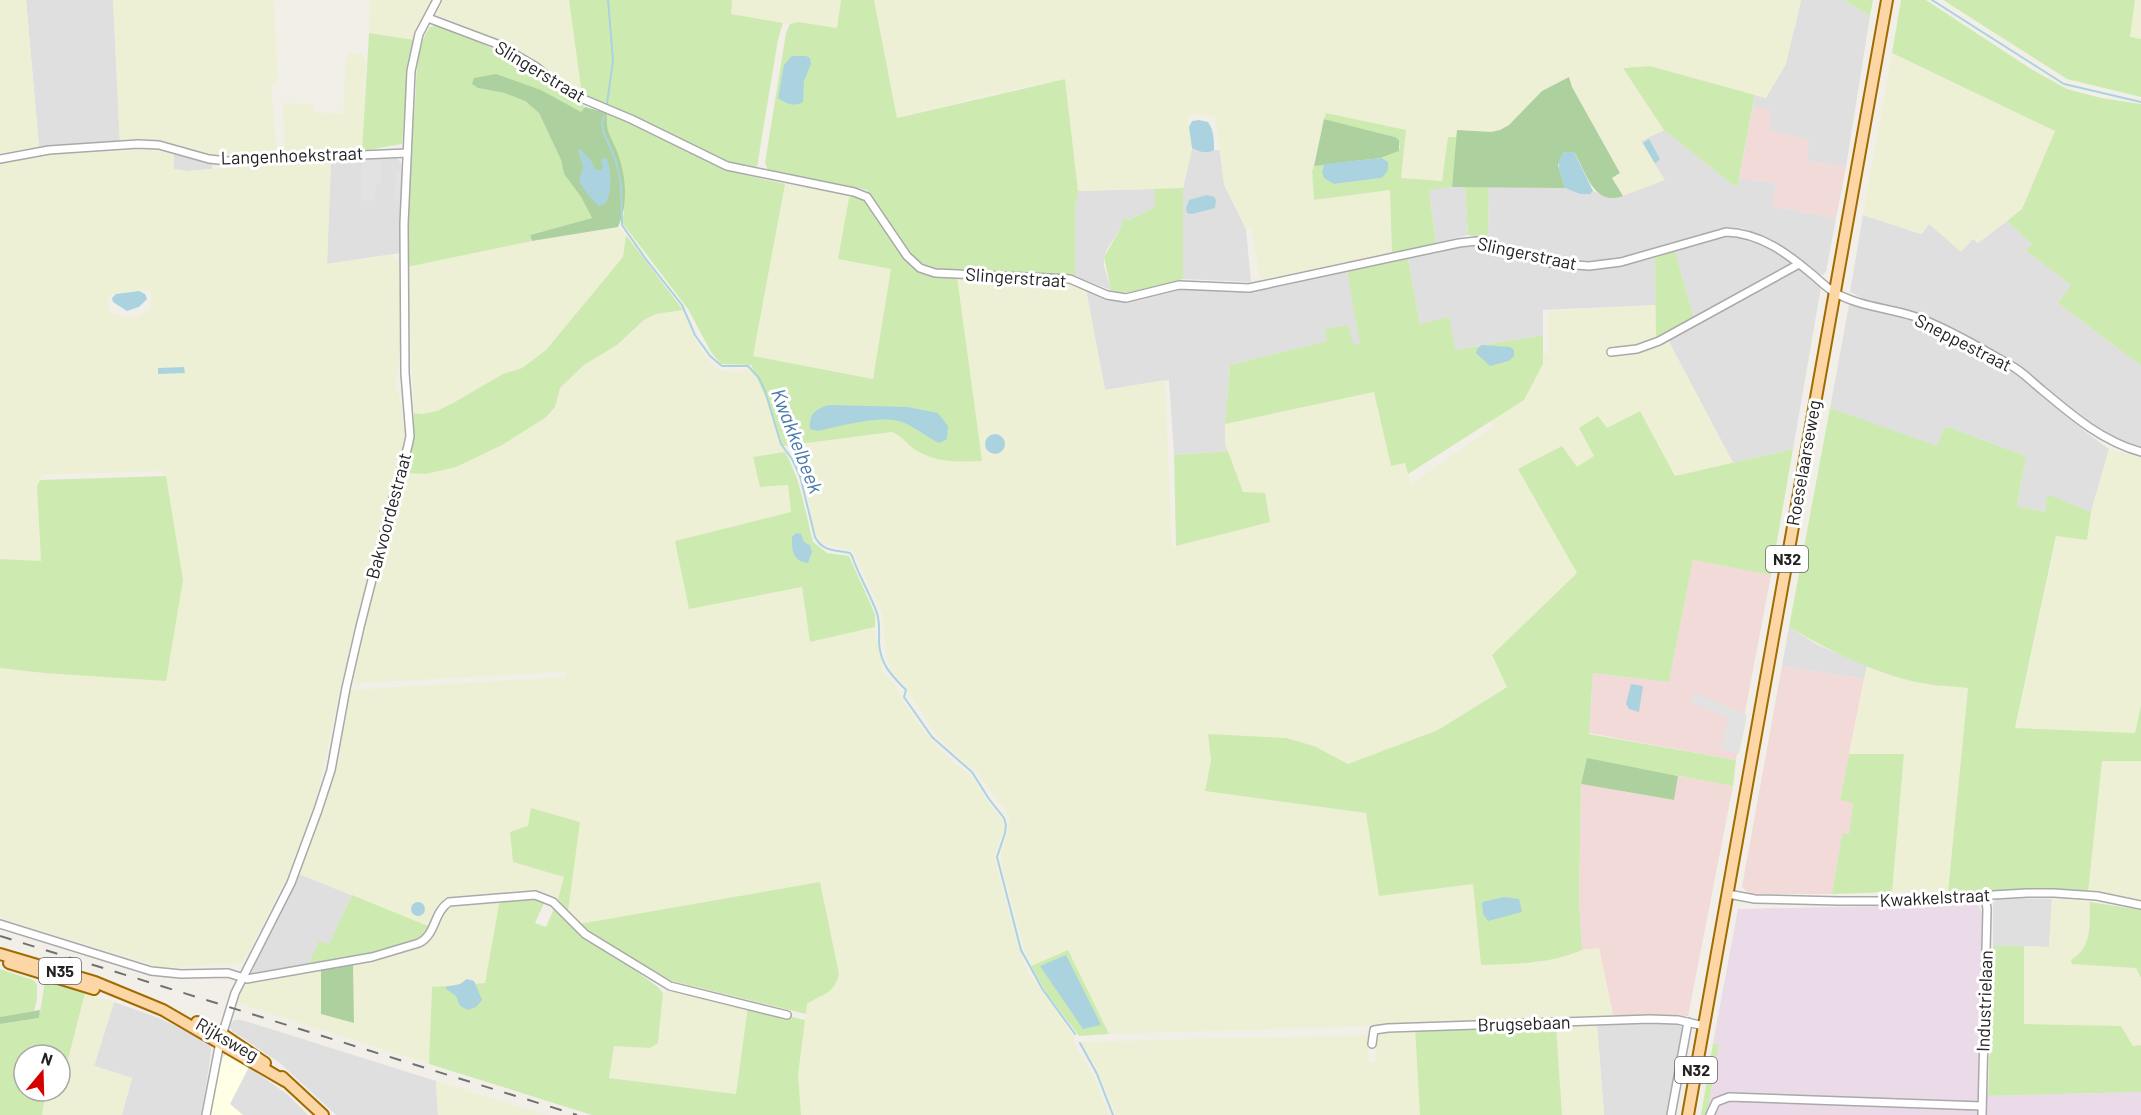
<svg xmlns="http://www.w3.org/2000/svg" width="2141" height="1115" viewBox="0 0 2141 1115" font-family="Barlow,sans-serif">
<style>
.residential{fill:#e0dfdf}
.commercial{fill:#f2dad9}
.industrial{fill:#ebdbe8}
.education{fill:#ffffe5}
.farmland{fill:#eef0d5;fill-rule:evenodd}
.grass{fill:#cdebb0}
.forest{fill:#add19e}
.parking{fill:#e2e2e2}
.water{fill:#aad3df}
.lines{fill:none;stroke-linecap:round;stroke-linejoin:round}
.stream{stroke:#aad3df;stroke-width:2}
.street-casing{stroke:#a9a9a9;stroke-width:10}
.primary-casing{stroke:#a06b00;stroke-width:14}
.street{stroke:#fff;stroke-width:7}
.primary{stroke:#fcd6a4;stroke-width:10}
.rail{stroke:#707070;stroke-width:2;stroke-dasharray:12 12;stroke-linecap:butt}
.labels{text-anchor:middle;stroke-width:6;stroke-linejoin:round;paint-order:stroke}
.shield{fill:#fff;stroke:#646464;stroke-width:1.5}
.shield-label{font-size:16px;font-weight:bold;fill:#222}
.street-label{font-size:18px;fill:#222;stroke:#fff}
.water-label{font-size:20px;font-style:italic;fill:#4a7aab;stroke:#fff}
</style>
<rect width="100%" height="100%" fill="#f2efe9"/>
<g class="residential">
<path d="M26,0h87l7,143 -81,4z"/>
<path d="M1801,0h43l26,16 -24,151 -39,-6 -38,-31 -16,-23 2,-12 11,3 29,-71z"/>
<path d="M1664,130l73,58 2,-10 37,5 -4,23 64,12 -10,54 -3,3 -4,-1 -50,-35 -26,-11 -14,-1 -112,32 -28,2 -28,-2 -73,-20 1,-52 76,1 15,6h10l3,-3 15,6 33,-56z"/>
<path d="M1192,148l4,3 24,-1 4,34 22,45 5,53 -68,-3v-91z"/>
<path d="M174,154l38,9v6l-25,2 -13,-2z"/>
<path d="M381,158l17,1 3,4v90l-74,11 4,-104z"/>
<path d="M1452,187h13l3,48 -32,8 -7,-54z"/>
<path d="M1154,189l1,18 -26,13 -6,-2 -2,10 -14,21 -3,8v9l7,24 -36,-14v-67l3,-18z"/>
<path d="M1863,215l58,19 8,-10 45,14 4,5 29,-22 25,23 -6,7 45,34 -13,18 83,63v83l-25,-11 -27,-17 -85,-65 -78,-40 -62,-17 -14,-7z"/>
<path d="M1734,236l13,1 16,7 30,20 -99,55 -19,-68 44,-14z"/>
<path d="M1463,245h17l80,22 25,3 37,-4 33,-8 1,47 -113,5v25l-88,15 -35,-26 -12,-65z"/>
<path d="M1794,269l8,1 19,17 -28,162 -60,14 -65,-123z"/>
<path d="M1347,271l14,73h-8l-28,-15 3,12 -98,24 -5,59v19l3,8 -54,4 -5,-75 -64,10 -19,-100 16,7 22,4 50,-12 25,-3 51,5z"/>
<path d="M1849,305l59,12 37,17 63,33 79,66 22,16 -18,63 -43,-17 -3,17 -28,-6 9,-50 -81,-30 -8,21 -107,-39z"/>
<path d="M1789,627l29,18 49,21 -3,13 -82,-13z"/>
<path d="M299,874l53,21 -23,49 -22,23 -57,8z"/>
<path d="M1998,898l54,1 -3,48 -56,-1v-43z"/>
<path d="M114,1002l45,16 49,24 3,7 -1,12 -9,54h-79l10,-37 -38,-12z"/>
<path d="M235,1020h7l194,61 2,34h-102l-56,-52 -48,-32 -2,-4 2,-5z"/>
<path d="M1650,1022h27l7,7 -16,86h-64l-7,-91z"/>
<path d="M229,1053l59,42 20,20h-98l14,-59z"/>
</g>
<g class="commercial">
<path d="M1753,107l18,3 -2,20 41,10 -3,21 39,6 -10,51 -64,-12 4,-23 -37,-5z"/>
<path d="M1693,560l78,15 -35,185 -147,-27 4,-60 76,9z"/>
<path d="M1782,666l82,13 -24,120 13,3 -4,33h-7l-10,59h-76l-9,-2 -5,-5z"/>
<path d="M1678,776l55,10 -45,230 -75,-1 -14,-67 -17,2 -3,-51 2,-115 92,16z"/>
</g>
<path class="industrial" d="M1973,904l6,2 3,8 -4,175 10,7 153,-4v23h-434l12,-71 -6,-1 25,-134z"/>
<path class="education" d="M229,1053l20,14 -19,37 13,11h-33l7,-44 7,-15z"/>
<g class="farmland">
<path d="M0,0h26l13,147 -39,6z"/>
<path d="M113,0h161l4,81 -7,4 6,70 -48,3 -20,-2 -45,-14 -44,1z"/>
<path d="M370,0h62l-18,40 -45,-7z"/>
<path d="M441,0h128l13,95 -67,-46 -77,-34 -1,-4z"/>
<path d="M732,0h109l-4,28 -39,-6 -8,2 -60,-10z"/>
<path d="M874,0h927l-15,64 -20,34 -116,-32 -27,2 41,62 -23,11 24,39 -42,16 -11,-18 8,-5 -48,-86 -3,-10 -49,36 -11,12 -9,5 -9,2 -33,-2 -1,7h-9l-6,45 -41,-4 5,-48 -80,-17 -14,58 2,29 76,-10 2,65 -132,24 -9,-51 -5,1 -22,-45 -9,-68 -27,-2 4,34 -9,40 -105,3 -13,-112 -81,17 -87,22z"/>
<path d="M2135,0h6v39l-11,-1z"/>
<path d="M349,53l13,1 4,5 -4,92 -78,4 -1,-52 31,1v8l29,2 3,-58h3z"/>
<path d="M1892,53l163,78 -33,78 -45,34 -4,-4 -12,13 -32,-28 -7,10 -59,-19z"/>
<path d="M146,150l28,4v15l13,2 144,-11 -4,104 66,-10v5h7v87l-4,41 3,6 6,44 -21,76 -4,3 2,1 -43,177 -24,113 -26,66 -46,90 -80,5 -163,-50v-250l44,5 139,-93 -17,-104 -6,-5 -118,4 -5,11 4,75 -41,-2v-396l44,-8zM150,290l2,7 -3,12 -10,7 -15,1 -15,-6 -1,-11 3,-6z"/>
<path d="M785,184l70,11 36,74 -18,110 -121,-23z"/>
<path d="M618,227l8,8 -3,22 -77,93 -24,18 -19,6 -50,29 -16,8 -15,3 -8,-1 -7,-146 125,-26z"/>
<path d="M957,277l106,5 23,8 19,100 60,-10 7,167 98,-26 -27,-29 -18,-49v-19l150,-32 16,74 14,-3 6,21 83,-58 -3,-6 33,-20 19,-36v-10l5,-1v-42l108,-6v35l-10,4 -36,4 1,6 38,-6 19,-8 65,123 -58,13 -35,-65 -33,17h-27l15,28 -18,11 -58,1 58,105 -85,82 15,31 -69,44 -90,34 -62,-26 -78,-3 3,26 -5,30 160,22 13,83 94,-12 8,81 53,-2 34,-7 14,-6 17,-2 14,67 -202,10 -302,9 -41,-84 -37,16 -7,-17 -22,-82 -1,-15 9,-29 -5,-13 -27,-36 -42,-38 -32,-51 -12,-14 -6,-15 -4,-42 -25,-55 -5,-9 -24,-4 -7,-4 -7,-13 -10,-50 -15,-34 103,-13 9,4 11,12z"/>
<path d="M683,310l16,37 12,16 9,7 16,2 18,-2 16,36 15,46 -32,5 8,30 27,-2 3,27 -116,29 14,68 113,-22 8,55 65,-15 8,44 13,15 10,19 18,26 15,18 33,28 16,25 16,20 1,5 -10,27 2,15 21,77 9,24 47,67 1,8 19,31 15,39h-308l-3,-40 9,-71 24,-13 8,-17 -19,-92 -241,42 -11,-13 11,-88 -48,-15 -3,18 36,51 -6,22 -21,-7 -16,-2 -78,10 -15,26 -129,-52 28,-81 22,-103 217,-13v-5l-207,11 -7,-5 52,-205 22,1 129,-67 5,-19 24,-23 33,-20 27,-24 12,-7z"/>
<path d="M2109,449l32,8v248l-6,28 -120,-4 42,-193 30,3 4,-27z"/>
<path d="M1867,666l51,17 50,4 -20,205h-56l12,-138h-55z"/>
<path d="M2102,761h39v140l-53,-9z"/>
<path d="M500,899l-15,84 -53,4 -3,77 -192,-61 7,-19 178,-37 5,-4 14,-28 6,-7 7,-3z"/>
<path d="M2052,899l38,3 -2,38 -8,15 -9,5 65,8 5,10v67l-8,1 -109,-22v-78l25,1z"/>
<path d="M681,991l67,15 -12,88 -127,-16 4,-32 37,2 9,-11 4,-44z"/>
<path d="M85,993l29,9 -20,64 38,12 -10,37h-80l4,-24h14v-30l7,2z"/>
<path d="M1597,1024l7,91h-42l-6,-89z"/>
<path d="M1415,1029l5,86h-304l-23,-54 -12,-19 287,-7 1,27h6l1,-24 4,-4 6,-4z"/>
<path d="M436,1081l111,34h-109z"/>
</g>
<g class="grass">
<path d="M569,0h163l-1,14 52,9 -5,16 -21,128 -25,-4 -103,-49 -47,-19z"/>
<path d="M841,0h33l23,118 168,-39 13,112 -3,18v67l-144,-7 -22,-15 -42,-64 -99,-20 -3,-7 21,-130 4,-9 8,-2 39,6z"/>
<path d="M1844,0h29l-3,16z"/>
<path d="M1901,0h25l105,69 36,20 34,9 40,6v262l-83,-63 13,-18 -45,-34 6,-7 -25,-23 15,-12 33,-78 -163,-78z"/>
<path d="M1943,0h192l-5,37 11,2v58l-74,-18z"/>
<path d="M442,25l77,36 66,46 -4,6 -40,-23 -63,-2 26,5 21,8 14,12 22,47 3,14 17,23 11,21 -62,17 2,6 -125,26c2,-55 3,-110 8,-164 2,-24 0,-56 15,-76z"/>
<path d="M369,33l45,7 -4,17 -8,87 -40,7z"/>
<path d="M1650,66l105,29 -18,93 -73,-58 -41,-62z"/>
<path d="M607,113l121,58 57,13 -32,172 120,23 18,-110 -53,-10 11,-61 6,-3 10,7 46,65c15,9 28,9 46,10l25,184c-23,1 -47,2 -68,-12 -8,-6 -12,-13 -22,-17l-109,14 -13,-40 -19,-41 -30,-1 -10,-12 -23,-43 -67,-88 3,-7 -18,-84z"/>
<path d="M1326,113l80,17 -5,48 41,3 6,-44h9l-5,50 -23,3 7,53 -44,12 -2,-65 -76,10 -2,-29 2,-5 10,-2 -2,8 12,12 47,-6 7,-16 -6,-4 17,-7 1,-5 -5,-9 -71,-18z"/>
<path d="M1465,187h24l-1,52 -20,-4z"/>
<path d="M1183,188v91c-22,6 -50,18 -72,11l-7,-33 17,-29 2,-10 6,2 26,-13 -1,-18z"/>
<path d="M626,235l57,75 -27,4 -12,6 -27,25 -33,20 -24,23 -5,19 -10,11 -43,27 -46,22 -30,7 -22,-1 10,-35v-25l8,1 15,-3 16,-8 50,-29 19,-6 24,-18 77,-93z"/>
<path d="M1675,251l19,68 -38,21 -1,-82z"/>
<path d="M1408,259l12,65 29,-7 6,33 88,-15v29l-19,36 -116,74 -3,-11 -14,3 -17,-74 -149,32 5,-59 97,-24 -2,-12 23,-4 5,19h7l-13,-73z"/>
<path d="M1830,408l107,38 8,-20 81,30 -9,50 28,6 2,-18 44,18 -4,28 -31,-4 -41,192 120,5 6,-28v56h-39l-14,131 -72,-2 -68,2 20,-204c-17,-2 -35,-2 -52,-6 -44,-10 -88,-32 -127,-55z"/>
<path d="M1640,411l35,65 118,-27 -22,126 -78,-15 -24,122 -76,-9 -4,61 147,26 -3,26 -146,-27 -6,25 -2,115 3,51c-32,14 -67,14 -101,15l-8,-81 -94,12 -13,-83 -161,-22 6,-30 -3,-27 78,4 28,8 34,18 90,-34 69,-43 -15,-32 85,-82 -59,-104 44,-23 15,21 17,-11 -15,-28 19,-12 9,12z"/>
<path d="M1228,451l15,41 22,1 5,29 -94,24 -2,-91z"/>
<path d="M785,452c16,28 20,59 28,90l14,11 22,3 26,58v13l-65,15 -8,-55 -113,22 -14,-68 116,-29 -3,-27 -28,2 -7,-30z"/>
<path d="M166,476l17,104 -17,101 -122,-8 -44,-5v-109l41,2 -4,-75 3,-6z"/>
<path d="M1849,754h55l-12,138 -60,2 10,-60h7l4,-31 -13,-3z"/>
<path d="M531,808l49,14 -12,89 -10,-12 6,-22 -51,-15 -3,-30 18,-6z"/>
<path d="M820,882l19,92c-5,21 -17,20 -32,30l-1,10 -134,-33 -46,-26 -47,-31z"/>
<path d="M352,895l76,31 -6,12 -9,4 -51,14 -55,11 12,-26 10,3z"/>
<path d="M535,898l10,3 -10,22 11,4 9,-21 25,25 78,56 5,6 -5,50 -8,5 -36,-2 -5,32 127,16 12,-88 57,14 -7,55 3,40h-209l-163,-51 3,-77 53,-4 15,-84z"/>
<path d="M2090,902l51,8v68l-5,-10 -64,-4 -1,-4c22,-13 18,-35 19,-58z"/>
<path d="M1993,946h31v78l97,2 12,20 8,-1v47l-153,4z"/>
<path d="M1068,950l41,84 -30,2 -32,-42 -16,-28z"/>
<path d="M0,969l33,11 4,4v15l-3,12 -34,6z"/>
<path d="M45,981l40,12 -18,70 -7,-2v-6h-36v36h22l-4,24h-42v-91l39,-6z"/>
<path d="M1556,1026l6,89h-142l-5,-86z"/>
<path d="M1713,1043l6,1 -12,71h-6z"/>
</g>
<g class="forest">
<path d="M496,74l45,16 40,22 4,-5 22,6c-1,20 2,19 9,36 10,24 13,54 2,78l-86,14 -2,-6 62,-17 -11,-21 -17,-23 -3,-14 -22,-47 -14,-12 -21,-8 -26,-5 -6,-4 2,-6z"/>
<path d="M1569,77l3,10 48,86 -8,5 11,18c-30,11 -37,-25 -49,-44h-10l-6,13 7,23 -113,-1 5,-57 34,2 9,-2 9,-5 33,-34z"/>
<path d="M1324,119l71,18 4,3v11l-18,7 -67,8z"/>
<path d="M1587,758l91,18 -4,24 -93,-16z"/>
<path d="M353,963l1,60 -33,-9v-45z"/>
<path d="M40,1010l-1,8 -39,6v-7z"/>
</g>
<g class="parking">
<path d="M381,158v25l-5,1 -1,17 -14,-1 1,-41z"/>
<path d="M396,170h6l-1,29h-7z"/>
<path d="M1693,692l54,23 -8,39 -18,-5 7,-31 -38,-16z"/>
</g>
<g class="water">
<path d="M792,56h14l4,2 1,6 -7,17 -1,21c-10,5 -16,2 -25,-4l6,-33z"/>
<path d="M1199,120l9,2c6,8 6,19 6,28 -7,4 -16,2 -22,-2l-3,-21 3,-6z"/>
<path d="M1649,139l11,20 -4,4 -2,-1 -11,-19z"/>
<path d="M580,149l10,10 6,11h5l2,-3 -2,-8 6,-1c4,13 6,34 -2,46l-6,2 -10,-10 -10,-14 4,-15 -5,-17z"/>
<path d="M1564,152h10l19,39 -3,3h-10l-15,-6c-4,-13 -11,-24 -1,-36z"/>
<path d="M1382,158l6,4c1,8 -1,11 -7,16l-47,6 -10,-6 -2,-6 2,-8z"/>
<path d="M1207,195l7,2 2,3 -1,8 -23,6 -5,-1 -1,-5 3,-8z"/>
<path d="M139,291l6,3 2,5 -8,8 -12,4 -14,-9 -1,-4 4,-4z"/>
<path d="M1482,345l28,2 4,3v6l-5,5 -19,5 -14,-13 1,-4z"/>
<path d="M184,367l1,6 -27,1v-6z"/>
<path d="M829,405l79,2 30,6 10,13 -1,13 -8,4c-12,-6 -24,-16 -37,-21 -19,-8 -65,5 -85,9l-7,-2c-1,-15 5,-20 19,-24z"/>
<circle cx="995" cy="444" r="10"/>
<path d="M796,533l5,1 3,8 6,3 2,7 -4,11c-16,-2 -16,-13 -16,-26z"/>
<path d="M1631,684l12,2 -4,26 -10,-3 -3,-5z"/>
<path d="M1504,897l15,2 3,13 -34,9 -5,-7 -1,-12z"/>
<circle cx="418" cy="909" r="7"/>
<path d="M1066,955l35,70 -18,4 -43,-63z"/>
<path d="M467,979l7,2 8,19 -6,7 -8,3 -8,-4 -4,-10 -10,-7v-2l14,-3z"/>
</g>
<g class="lines">
<g class="stream">
<path d="M1932,0l132,84 77,18"/>
<path d="M607,104l6,-44 -5,-60"/>
<path d="M604,116l-2,8 2,9 12,28 5,24 1,40 23,33 37,47 13,30 15,21 12,10h26l11,12 6,13 16,53 11,15 8,17 15,61c8,15 20,13 35,16l2,3c7,20 18,38 25,57 3,10 2,19 2,29 1,22 12,33 27,48l-2,7 28,40 40,35 17,27 15,19 2,7 -1,8 -8,24 24,93 22,40 32,44"/>
<path d="M1080,1043l17,31 16,41"/>
</g>
<defs>
<g id="street">
<path d="M428,18l69,26 38,22 34,27 62,26 96,47 127,26 13,5 40,59 13,12 15,5 135,6 37,16 19,3 53,-13 70,3 210,-45 18,-2 74,22 38,3 32,-4 105,-30c35,1 62,22 87,43 7,6 14,13 21,17 23,14 54,16 79,24 29,9 70,33 97,49 12,6 22,17 32,25 31,26 60,51 99,62"/>
<path d="M0,159l49,-9 89,-6 21,1 50,14 19,2 179,-8"/>
<path d="M1611,352l26,-3 22,-8 140,-77"/>
<path d="M1728,894l27,5 84,2h51l137,-8h27l43,3 44,9"/>
<path d="M0,924l151,47 30,3 47,-1 19,6 125,-22 47,-14c17,-8 14,-30 30,-41l86,-7 18,7 32,32 85,52 117,29"/>
<path d="M1372,1044l2,-14 14,-2 262,-9 28,1 26,6"/>
<path d="M206,1115l14,-73 15,-49 56,-110 27,-73 13,-40 15,-82 14,-61 31,-122 17,-59 2,-10 -5,-63 -1,-149 7,-153 8,-37 18,-34"/>
<path d="M1671,1115l17,-93"/>
<path d="M1710,1115l6,-13 13,-5 253,9"/>
<path d="M1982,1115l5,-206 -2,-13"/>
</g>
<g id="primary">
<path d="M0,954l95,28 68,28 122,71"/>
<path d="M9,963l85,26"/>
<path d="M197,1022l25,12 43,29"/>
<path d="M282,1077l41,38"/>
<path d="M1688,1115l199,-1115"/>
</g>
</defs>
<use href="#street" class="street-casing"/>
<use href="#primary" class="primary-casing"/>
<use href="#street" class="street"/>
<use href="#primary" class="primary"/>
<path class="rail" d="M0,936l577,179"/>
</g>
<g class="labels">
<g class="shield">
<rect x="1766" y="546" width="42" height="26" rx="4.5"/>
<rect x="39" y="958" width="42" height="26" rx="4.5"/>
<rect x="1675" y="1057" width="42" height="26" rx="4.5"/>
</g>
<g class="shield-label">
<text x="1787" y="565">N32</text>
<text x="60" y="977">N35</text>
<text x="1696" y="1076">N32</text>
</g>
<g class="street-label">
<text transform="translate(540 72) rotate(31)" y="6">Slingerstraat</text>
<text transform="translate(292 156) rotate(-2)" y="6">Langenhoekstraat</text>
<text transform="translate(1527 254) rotate(12)" y="6">Slingerstraat</text>
<text transform="translate(1016 278) rotate(4)" y="6">Slingerstraat</text>
<text transform="translate(1963 343) rotate(27)" y="6">Sneppestraat</text>
<text transform="translate(1804 463) rotate(-80)" y="6">Roeselaarseweg</text>
<text transform="translate(389 516) rotate(-75)" y="6">Bakvoordestraat</text>
<text transform="translate(1935 898) rotate(-3)" y="6">Kwakkelstraat</text>
<text transform="translate(1985 1001) rotate(-88)" y="6">Industrielaan</text>
<text transform="translate(1524 1024) rotate(-2)" y="6">Brugsebaan</text>
<text transform="translate(227 1040) rotate(30)" y="6">Rijksweg</text>
</g>
<g class="water-label">
<text transform="translate(797 441) rotate(69)" y="7">Kwakkelbeek</text>
</g>
</g>
<g transform="translate(42 1073) rotate(19)"><circle r="28" fill="#ffffff" stroke="#a7a7a7" stroke-width="1.5"/>
<path d="M0-4.5L10 22L0 15L-10 22Z" fill="#d40000"/>
<text y="-9" font-size="16" font-weight="bold" text-anchor="middle" fill="#222222">N</text>
</g>
</svg>
